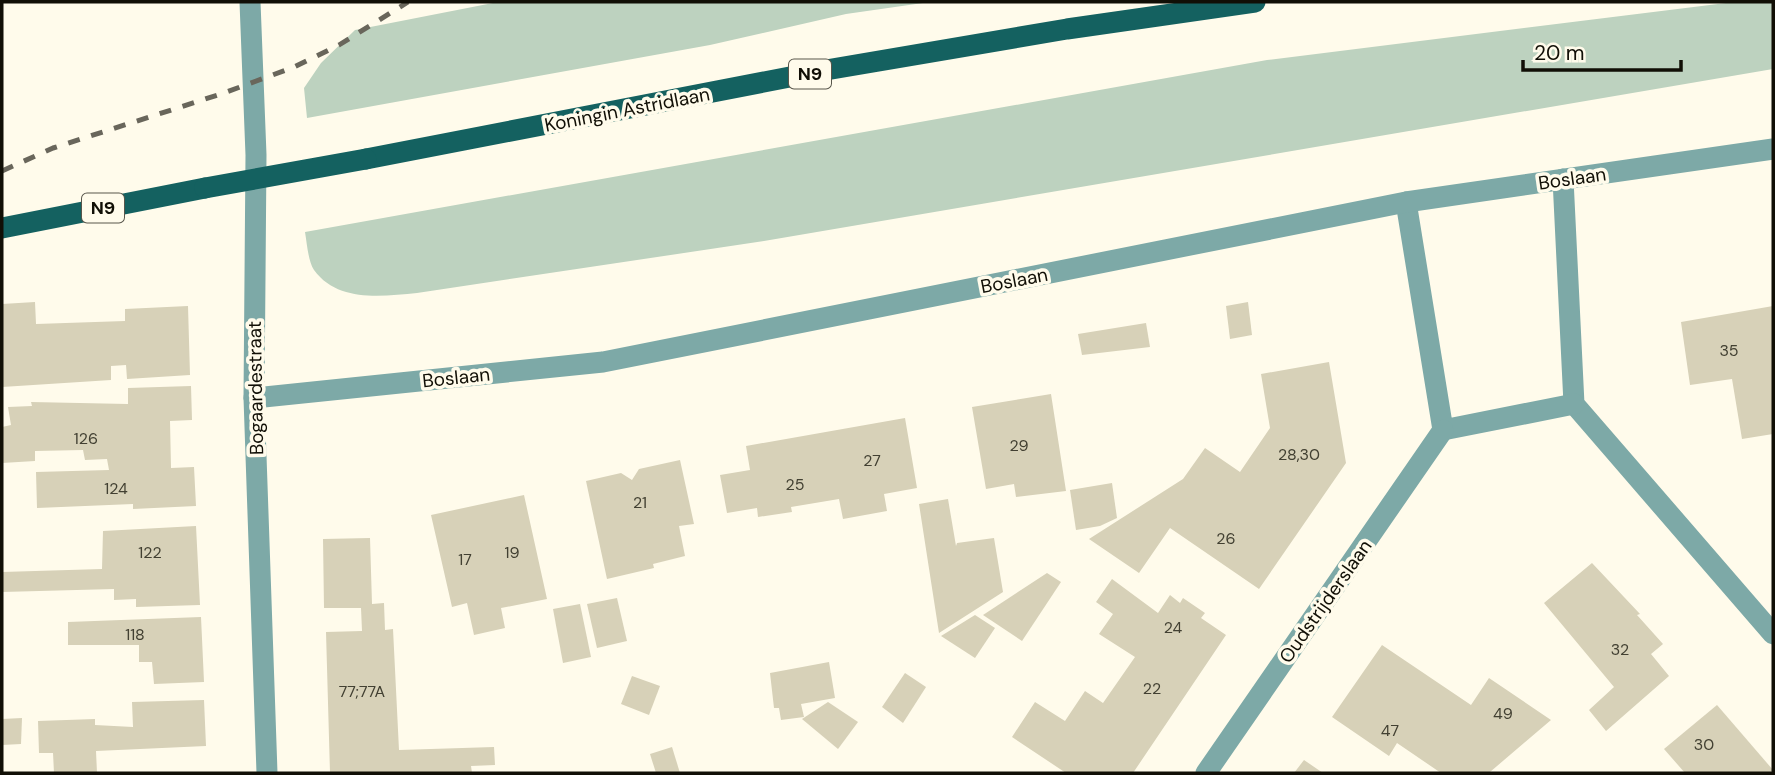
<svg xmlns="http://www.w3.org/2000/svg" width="1775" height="775" viewBox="0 0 1775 775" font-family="'DM Sans',sans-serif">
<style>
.green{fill:#bdd2bf}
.building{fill:#d7d1b8}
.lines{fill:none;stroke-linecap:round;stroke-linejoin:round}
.minor{stroke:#7da9a7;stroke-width:21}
.major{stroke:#146160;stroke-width:21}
.rail{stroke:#69665b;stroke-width:5;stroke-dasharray:12 12;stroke-linecap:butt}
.major-bridge{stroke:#146160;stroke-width:21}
.labels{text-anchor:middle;stroke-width:7;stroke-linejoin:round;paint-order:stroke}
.number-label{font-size:16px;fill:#424032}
.shield{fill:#fffbeb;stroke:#58564b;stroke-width:2}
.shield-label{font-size:18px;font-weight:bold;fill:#110f06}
.street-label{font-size:19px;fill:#110f06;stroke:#fffbeb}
</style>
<rect width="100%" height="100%" fill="#fffbeb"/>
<g class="green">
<path d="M498,2h432l-84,12 -136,31 -403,73 -3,-30 17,-25 34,-33z"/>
<path d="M1734,2h39v67l-1009,172 -347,52c-34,3 -79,10 -103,-23 -6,-9 -7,-27 -9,-38l962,-172z"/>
</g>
<g class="building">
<path d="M35,302l1,22 89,-3v-12l63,-3 2,69 -63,4 -1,-14 -15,1v14l-109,7v-83z"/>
<path d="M1248,302l4,33 -22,4 -4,-33z"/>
<path d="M1773,306v128l-31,5 -10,-60 -42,6 -9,-63z"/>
<path d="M1146,323l4,24 -68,8 -4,-21z"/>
<path d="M1329,362l17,101 -87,126 -89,-61 -31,45 -50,-34 94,-60 22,-31 35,24 30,-44 -9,-54z"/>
<path d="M191,386l1,34 -22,1 1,47 23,-1 2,39 -63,3v-5l-96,4 -1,-36 73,-2 -2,-11 -22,1 -2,-10 -48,1v10l-33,2v-36l9,-2 -3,-18 24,-1 -1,-4 97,2v-16z"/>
<path d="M1051,394l15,97 -50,6 -2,-13 -28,5 -14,-82z"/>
<path d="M905,418l12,70 -33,6 3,17 -44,8 -4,-20 -48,8 1,5 -34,5 -1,-9 -30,5 -7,-38 30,-5 -4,-24z"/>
<path d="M680,460l14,64 -15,2 6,30 -32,8 1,4 -47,11 -21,-98 35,-8 11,7 7,-11z"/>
<path d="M1112,483l5,35 -17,8 -24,4 -6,-40z"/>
<path d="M524,495l23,104 -46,9 4,20 -31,7 -7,-32 -15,4 -21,-92z"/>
<path d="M948,499l8,47 1,-3 37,-5 9,54 -64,41 -20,-129z"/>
<path d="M196,526l4,79 -64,2v-8l-22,1v-11l-112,3v-20l100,-3 1,-38z"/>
<path d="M370,538l2,66 12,-1 1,27 8,-1 6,121 95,-3 1,18 -24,1 1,7h-142l-4,-141 36,-1 -1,-23h-37l-1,-69z"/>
<path d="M1592,563l48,51 -3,1 26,29 -12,10 18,22 -63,55 -17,-21 25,-23 -70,-84z"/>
<path d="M1047,573l14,9 -39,59 -39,-26z"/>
<path d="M1112,579l46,34 12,-18 10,8 3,-5 22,15 -4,5 25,17 -93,138h-67l-54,-36 23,-35 30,19 20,-30 18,12 32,-46 -36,-23 14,-20 -17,-12z"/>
<path d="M617,598l10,43 -30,7 -10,-44z"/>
<path d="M580,604l11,53 -28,6 -10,-54z"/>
<path d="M975,615l20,13 -20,30 -34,-22z"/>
<path d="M201,617l3,65 -50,2 -2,-22h-13v-17h-71v-23z"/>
<path d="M1382,645l89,60 18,-27 62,42 -61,52 2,1h-51l-44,-30 -8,13 -57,-39z"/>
<path d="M829,662l6,36 -34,6 3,13 -23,3 -2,-12h-5l-4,-35z"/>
<path d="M905,673l21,14 -23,36 -21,-16z"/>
<path d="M632,676l28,10 -11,29 -28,-11z"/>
<path d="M204,700l2,46 -110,5 1,22h-43l-1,-20h-14l-1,-32 57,-2v6l38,2 -1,-25z"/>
<path d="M828,702l30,20 -20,27 -36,-30z"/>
<path d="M1717,705l56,65 -4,3h-84l-21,-24z"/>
<path d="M22,718l-1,26 -19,1v-26z"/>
<path d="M672,747l8,26h-24l-6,-19z"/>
<path d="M1304,760l19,13h-29z"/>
</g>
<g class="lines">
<g class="minor">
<path d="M250,2l6,153 -2,243 13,375"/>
<path d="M1563,179l11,225 199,230"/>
<path d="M1406,202l37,228 131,-26"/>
<path d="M254,398l349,-36 803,-160 367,-53"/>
<path d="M1206,773l237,-343"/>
</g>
<g class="major">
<path d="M366,159l460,-89 241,-41 188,-27"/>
<path d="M2,228l203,-40"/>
</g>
<path class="rail" d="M2,171l51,-23 171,-55 70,-26 45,-22 69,-43"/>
<path class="major-bridge" d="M205,188l161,-29"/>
</g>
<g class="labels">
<g class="number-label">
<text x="1729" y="356">35</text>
<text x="86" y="444">126</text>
<text x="1019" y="451">29</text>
<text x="1299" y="460">28,30</text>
<text x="872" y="466">27</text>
<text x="795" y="490">25</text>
<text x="116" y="494">124</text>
<text x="640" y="508">21</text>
<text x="1226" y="544">26</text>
<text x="150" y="558">122</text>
<text x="512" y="558">19</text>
<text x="465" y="565">17</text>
<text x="1173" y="633">24</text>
<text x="135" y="640">118</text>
<text x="1620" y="655">32</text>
<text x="1152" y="694">22</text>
<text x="362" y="697">77;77A</text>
<text x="1503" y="719">49</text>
<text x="1390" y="736">47</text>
<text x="1704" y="750">30</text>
</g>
<g class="shield">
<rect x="789" y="59.5" width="42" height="29" rx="5"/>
<rect x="82" y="193.5" width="42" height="29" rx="5"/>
</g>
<g class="shield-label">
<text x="810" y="80">N9</text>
<text x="103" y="214">N9</text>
</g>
<g class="street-label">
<text transform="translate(627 109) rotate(-11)" y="7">Koningin Astridlaan</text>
<text transform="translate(1572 178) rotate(-8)" y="7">Boslaan</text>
<text transform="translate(1014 280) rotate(-11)" y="7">Boslaan</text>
<text transform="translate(456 377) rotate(-6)" y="7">Boslaan</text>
<text transform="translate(255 388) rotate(-91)" y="7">Bogaardestraat</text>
<text transform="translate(1325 601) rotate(-55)" y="7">Oudstrijderslaan</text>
</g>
</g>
<rect width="1775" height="775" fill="none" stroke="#110f06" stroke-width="7"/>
<path d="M1523 60v10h158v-10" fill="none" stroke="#110f06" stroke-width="3.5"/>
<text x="1534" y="60" font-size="21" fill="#110f06" stroke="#fffbeb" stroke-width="5" paint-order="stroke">20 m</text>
</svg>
